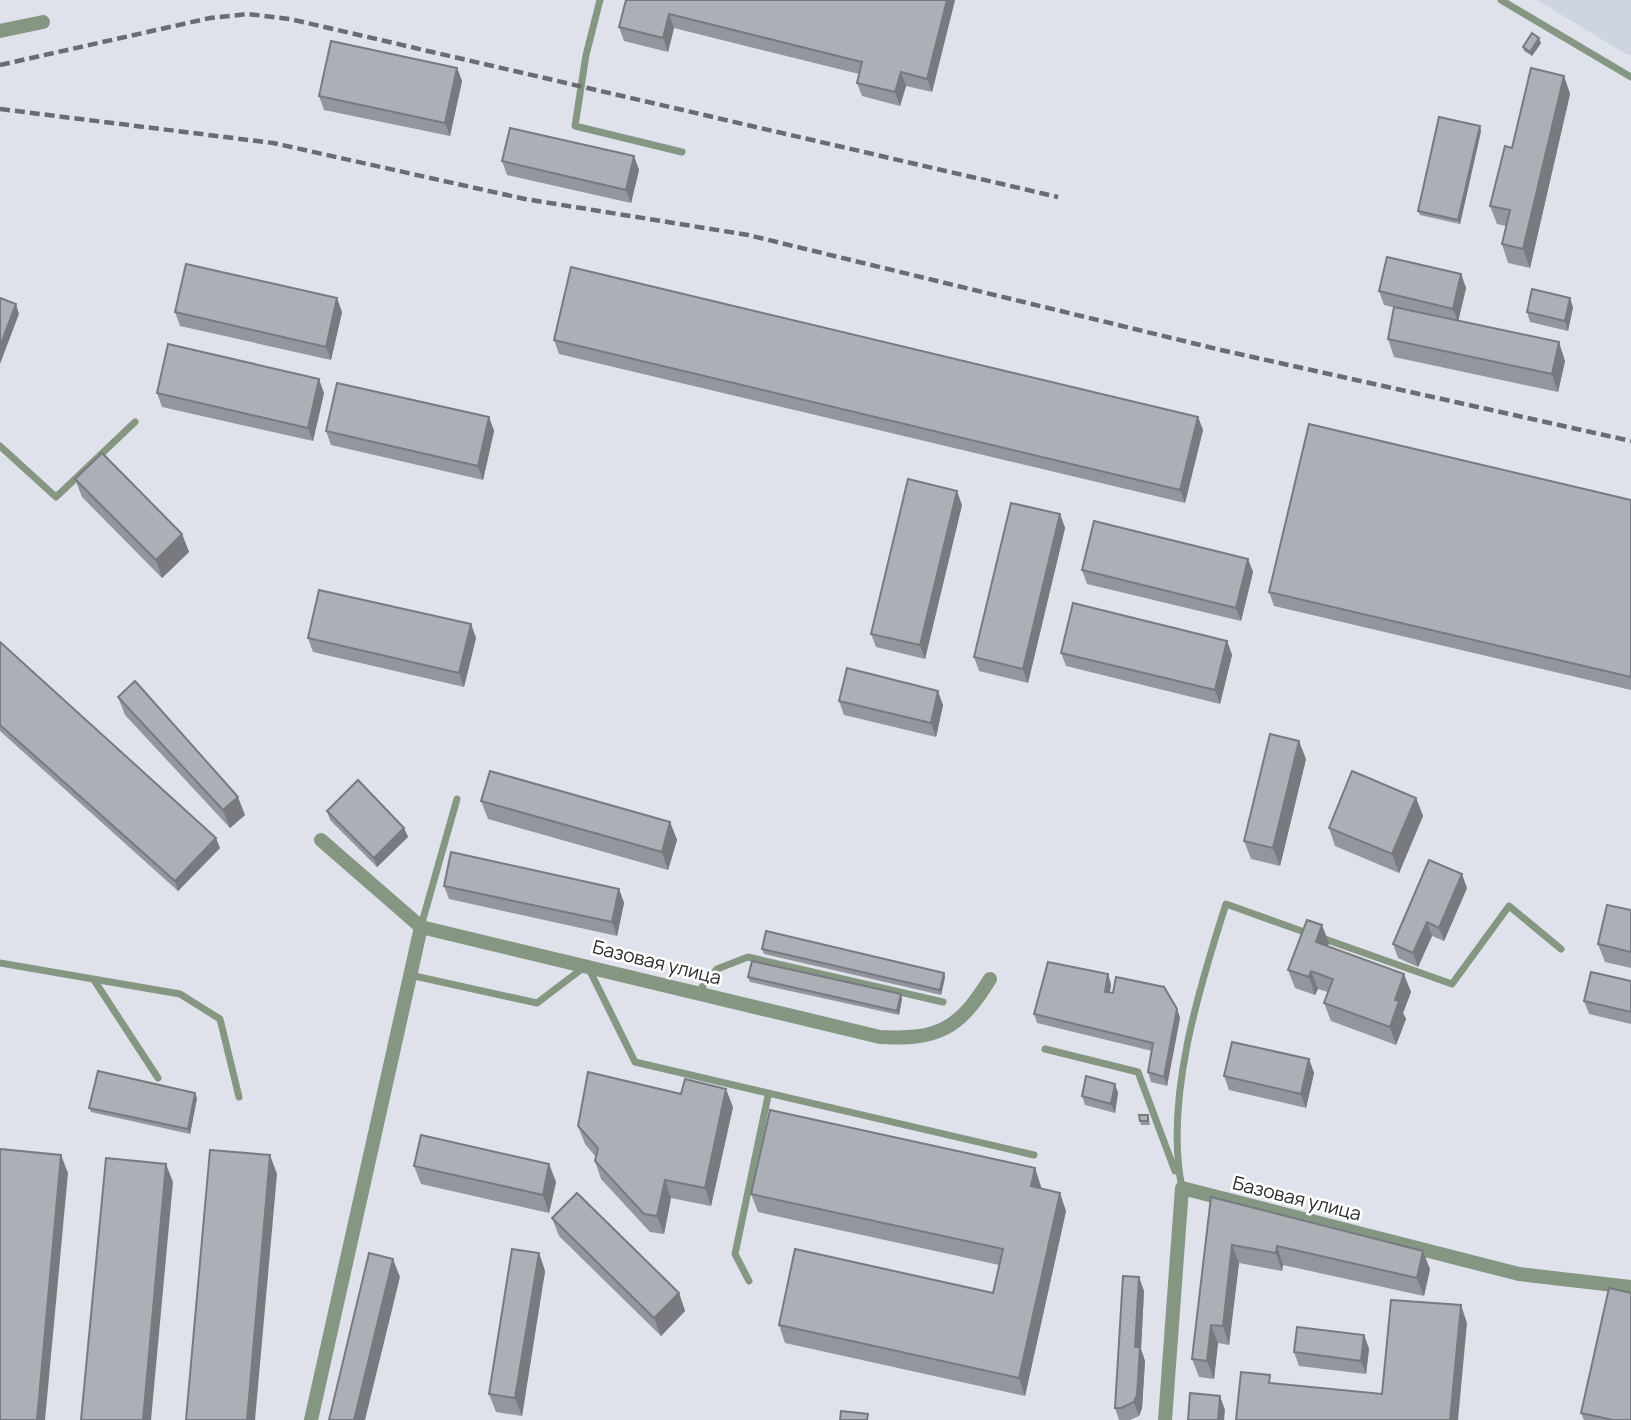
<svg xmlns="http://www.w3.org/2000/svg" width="1631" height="1420" viewBox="0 0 1631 1420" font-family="Manrope,sans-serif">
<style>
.built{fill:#ced5e2}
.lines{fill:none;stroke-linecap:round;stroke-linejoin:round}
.service{stroke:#859783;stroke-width:7}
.minor{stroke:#859783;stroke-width:14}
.rail{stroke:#696c70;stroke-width:4.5;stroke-dasharray:10 5;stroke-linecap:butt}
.wall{fill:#93969d}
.shaded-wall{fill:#787a7f}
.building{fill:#abafb6;stroke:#787a7f;stroke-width:2}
.labels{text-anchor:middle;stroke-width:5;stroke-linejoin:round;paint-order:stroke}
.street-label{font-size:19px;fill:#2a2c2e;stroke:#fff}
</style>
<rect width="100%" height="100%" fill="#dfe2ea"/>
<path class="built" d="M1537,0h94v55l-5,-1z"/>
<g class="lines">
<g class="service">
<path d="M600,0l-14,55 -11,71 107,26"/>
<path d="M1501,0l130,77"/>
<path d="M0,446l56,51 79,-75"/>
<path d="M421,926l36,-127"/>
<path d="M1322,938l130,46 57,-78 52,43"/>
<path d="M0,963l180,31 40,25 19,78"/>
<path d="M410,975l127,28 50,-38 48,97 399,93"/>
<path d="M94,980l64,98"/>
<path d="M698,992l19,-23 31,-12 195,45"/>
<path d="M1045,1049l93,23 37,99"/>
<path d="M1182,1188c-18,-87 17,-200 44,-284l84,30"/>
<path d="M749,1281l-14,-27 33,-158"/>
</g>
<g class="minor">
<path d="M0,31l43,-9"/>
<path d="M321,840l100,87 459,110c59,3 79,-8 110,-58"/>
<path d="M311,1420l110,-493"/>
<path d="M1165,1420l17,-232 337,86 112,13"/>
</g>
<g class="rail">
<path d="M0,65l210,-47 38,-4 42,5 768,178"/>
<path d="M0,109l273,34 252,56 223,36 473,115 410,91"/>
</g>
</g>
<g class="wall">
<path d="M626,0h329l-23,92 -26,-6 -6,20 -38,-10 -5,-13 2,-9 -185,-46 -6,24 -44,-11 -5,-14z"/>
<path d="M1541,43l-9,13 -8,-5 -1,-4z"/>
<path d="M457,68l5,13 -12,55 -126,-26 -5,-14z"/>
<path d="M1564,76l6,18 -40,174 -22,-5 -6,-19 4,-18 -9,-2 -7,-18 22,-58z"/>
<path d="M1481,131l-21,93 -40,-9 -2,-4z"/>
<path d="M634,156l5,14 -8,33 -124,-28 -5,-14z"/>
<path d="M1461,274l5,14 -8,33 107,40 -7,31 -164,-35 -6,-18 12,-30 -16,-4 -5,-14z"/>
<path d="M1573,307l-5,24 -38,-9 -3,-10z"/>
<path d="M175,312h167l-11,48 -151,-34z"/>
<path d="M554,340l644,77 5,13 -18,73 -626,-149z"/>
<path d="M157,393h167l-11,48 -151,-34z"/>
<path d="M489,417l5,14 -11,49 -152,-35 -5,-14z"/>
<path d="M75,479l107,55 7,18 -27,26 -80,-81z"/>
<path d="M1631,500v190l-357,-84 -5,-14z"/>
<path d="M962,505l-37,154 -49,-12 -5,-13z"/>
<path d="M1060,514l5,14 -37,155 -49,-12 -5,-14z"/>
<path d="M1248,559l5,13 -12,49 -154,-37 -5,-14z"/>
<path d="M471,624l5,14 -12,49 -151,-35 -5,-14z"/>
<path d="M1227,641l5,14 -12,49 -154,-38 -5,-13z"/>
<path d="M0,642l220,206 -42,43 -178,-160z"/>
<path d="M118,697l127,118 -15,13 -105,-113z"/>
<path d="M839,701l104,4 -7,32 -92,-22z"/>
<path d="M1306,759l-26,107 -29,-7 -7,-18z"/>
<path d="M1416,798l7,18 -24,57 -64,-27 -6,-18z"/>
<path d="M481,801l189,21 7,18 -9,30 -180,-51z"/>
<path d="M327,811l77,17 4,9 -31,30 -47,-47z"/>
<path d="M444,886l175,3 5,14 -7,33 -168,-37z"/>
<path d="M1467,888l-23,53 -12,-5 -14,31 -20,-9 -5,-14z"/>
<path d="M1631,910v58l-26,-6 -7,-18z"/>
<path d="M1329,943l-1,3 83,46 -8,21 3,6 -10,26 -65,-24 -7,-18 4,-11 -10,-3 -3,6 -20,-7 -7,-18z"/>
<path d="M762,949l183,28 -4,18 -177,-41z"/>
<path d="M748,977l154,22 -3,16 -149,-33z"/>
<path d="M1631,981v43l-42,-10 -5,-13z"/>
<path d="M1111,984l-1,8 67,17 3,9 -13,68 -16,-4 -3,-10 4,-21 -115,-28 -3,-9z"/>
<path d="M1309,1059l5,14 -8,35 -77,-18 -5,-14z"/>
<path d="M1115,1084l3,9 -3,20 -30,-8 -3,-9z"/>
<path d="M197,1098l-7,36 -99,-22 -2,-4z"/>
<path d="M733,1107l-22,99 -40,-8 -7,36 -14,-2 -49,-53 -6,-18 1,-4 -11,-13 -7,-18z"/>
<path d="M1148,1115l2,10h-9l-1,-4z"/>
<path d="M549,1164l7,18 -7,31 -128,-29 -7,-18z"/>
<path d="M1035,1168l6,19v2l25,22 -41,185 -240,-53 -6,-18 214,-32 6,-28 -241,-53 -7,-18z"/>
<path d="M1211,1197l219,72 -6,27 -141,-31 -1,6 -43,-8 -10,82 -11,-2 -4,36 -15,-2 -7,-18z"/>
<path d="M552,1218l127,75 6,18 -24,25 -102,-100z"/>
<path d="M539,1253l6,18 -23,145 -26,-4 -7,-18z"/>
<path d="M1144,1291l-3,58 4,12 -3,47 -3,8 -9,4h-11l-4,-12z"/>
<path d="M1364,1335l5,14 -3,25 -67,-8 -5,-14z"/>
<path d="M1581,1413l50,7h-47z"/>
</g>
<g class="shaded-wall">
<path d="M947,0h8l-23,92 -5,-13z"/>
<path d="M669,14l5,14 -6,24 -5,-14z"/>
<path d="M1539,38l2,5 -9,13 -2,-4z"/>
<path d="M457,68l5,13 -12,55 -5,-13z"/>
<path d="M901,72l5,14 -6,20 -5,-14z"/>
<path d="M1564,76l6,18 -40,174 -7,-19z"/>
<path d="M1480,126l1,5 -21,93 -2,-4z"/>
<path d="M634,156l5,14 -8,33 -5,-13z"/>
<path d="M1461,274l5,14 -8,34 -5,-13z"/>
<path d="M337,298l5,14 -11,48 -5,-13z"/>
<path d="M1570,298l3,9 -5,24 -3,-10z"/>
<path d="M16,304l3,10 -19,50v-18z"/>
<path d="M1559,342l6,19 -7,31 -6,-18z"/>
<path d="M319,379l5,14 -11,48 -5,-13z"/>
<path d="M489,417l5,14 -11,49 -5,-14z"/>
<path d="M1198,417l5,13 -18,73 -5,-13z"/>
<path d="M957,491l5,14 -37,154 -5,-14z"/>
<path d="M1060,514l5,14 -37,155 -5,-14z"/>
<path d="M182,534l7,18 -27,26 -6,-18z"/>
<path d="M1248,559l5,13 -12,49 -5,-13z"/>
<path d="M471,624l5,14 -12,49 -5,-14z"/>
<path d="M1227,641l5,14 -12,49 -5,-14z"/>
<path d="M938,691l5,14 -7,32 -5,-14z"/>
<path d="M1299,741l7,18 -26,107 -7,-18z"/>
<path d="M238,797l7,18 -15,13 -7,-18z"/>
<path d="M1416,798l7,18 -24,57 -7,-19z"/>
<path d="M670,822l7,18 -9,30 -6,-18z"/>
<path d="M404,828l4,9 -31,30 -3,-9z"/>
<path d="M216,838l4,10 -42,43 -3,-10z"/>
<path d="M1462,874l5,14 -23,53 -5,-13z"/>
<path d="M619,889l5,14 -7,33 -5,-14z"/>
<path d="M1427,922l5,14 -14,31 -5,-14z"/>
<path d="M1322,925l7,18 -6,17 -7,-18z"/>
<path d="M1311,971l7,18 -3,6 -6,-18z"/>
<path d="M944,973l1,4 -4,18 -1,-5z"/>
<path d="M1108,974l3,10 -3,17 -3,-9z"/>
<path d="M1404,974l7,18 -8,21 3,6 -10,26 -6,-18 5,-27z"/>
<path d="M901,994l1,5 -3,16 -2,-4z"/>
<path d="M1177,1009l3,9 -13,68 -3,-9z"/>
<path d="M1309,1059l5,14 -8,35 -5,-14z"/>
<path d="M1115,1084l3,9 -3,20 -4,-9z"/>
<path d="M726,1089l7,18 -22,99 -6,-18z"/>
<path d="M195,1093l2,5 -7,36 -2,-5z"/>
<path d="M61,1155l7,18 -23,247h-8z"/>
<path d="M270,1155l7,19 -22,246h-8z"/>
<path d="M166,1164l7,18 -22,238h-8z"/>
<path d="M549,1164l7,18 -7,31 -6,-18z"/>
<path d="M1035,1168l6,19 -4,17 -6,-18z"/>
<path d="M665,1180l6,18 -7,36 -7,-18z"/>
<path d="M1060,1193l6,18 -41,185 -6,-18z"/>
<path d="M1232,1245l7,18 -10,82 -6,-19z"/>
<path d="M1277,1246l6,19 -1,6 -6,-18z"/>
<path d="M1423,1251l7,18 -6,27 -7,-18z"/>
<path d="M539,1253l6,18 -23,145 -7,-18z"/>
<path d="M393,1259l7,18 -35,143h-11z"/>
<path d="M1139,1277l5,14 -3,58 4,12 -3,47 -3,8 -5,-14 1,-55z"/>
<path d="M679,1293l6,18 -24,25 -7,-18z"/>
<path d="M1461,1305l6,18 -9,97h-8z"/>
<path d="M1211,1325l7,18 -4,36 -7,-18z"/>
<path d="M1364,1335l5,14 -3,25 -5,-13z"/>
<path d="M1220,1396l5,14 -1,10h-6z"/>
</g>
<g class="building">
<path d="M626,0h321l-20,79 -26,-7 -6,20 -38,-9 5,-21 -193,-48 -6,24 -44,-11z"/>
<path d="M1532,33l7,5 -9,14 -7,-5z"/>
<path d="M331,41l126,27 -12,55 -126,-27z"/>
<path d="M1531,68l33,8 -41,173 -21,-5 8,-34 -20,-4 15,-60 7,2z"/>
<path d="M1439,117l41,9 -22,94 -40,-9z"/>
<path d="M510,128l124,28 -8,34 -124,-29z"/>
<path d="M1387,257l74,17 -8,35 -74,-18z"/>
<path d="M186,264l151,34 -11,49 -151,-35z"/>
<path d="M571,267l627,150 -18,73 -626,-150z"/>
<path d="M1532,289l38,9 -5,23 -38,-9z"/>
<path d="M0,298l16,6 -16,42z"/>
<path d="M1394,307l165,35 -7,32 -164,-35z"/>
<path d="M168,344l151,35 -11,49 -151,-35z"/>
<path d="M337,383l152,34 -11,49 -152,-35z"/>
<path d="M1309,424l322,76v177l-362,-85z"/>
<path d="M102,453l80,81 -26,26 -81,-81z"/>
<path d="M908,479l49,12 -37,154 -49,-11z"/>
<path d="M1011,503l49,11 -37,155 -49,-12z"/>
<path d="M1094,521l154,38 -12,49 -154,-38z"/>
<path d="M319,590l152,34 -12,49 -151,-35z"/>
<path d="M1073,603l154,38 -12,49 -154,-37z"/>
<path d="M0,642l216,196 -41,43 -175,-156z"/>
<path d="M847,668l91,23 -7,32 -92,-22z"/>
<path d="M135,681l103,116 -15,13 -105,-113z"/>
<path d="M1270,734l29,7 -26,107 -29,-7z"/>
<path d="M490,771l180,51 -8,30 -181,-51z"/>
<path d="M1352,771l64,27 -24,56 -63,-26z"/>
<path d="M358,780l46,48 -30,30 -47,-47z"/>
<path d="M451,852l168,37 -7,33 -168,-36z"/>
<path d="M1429,860l33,14 -23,54 -12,-6 -14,31 -20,-9z"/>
<path d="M1607,905l24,5v42l-33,-8z"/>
<path d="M1307,920l15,5 -6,17 88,32 -9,26 4,1 -9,26 -66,-24 9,-24 -22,-8 -2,6 -21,-7z"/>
<path d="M766,931l178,42 -4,17 -178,-41z"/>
<path d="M752,961l149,33 -4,17 -149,-34z"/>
<path d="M1048,962l60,12 -3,18 8,1 3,-16 48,10 13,22 -13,68 -16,-5 5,-29 -119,-29z"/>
<path d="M1591,972l40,9v31l-47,-11z"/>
<path d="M1232,1042l77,17 -8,35 -77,-18z"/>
<path d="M98,1071l97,22 -7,36 -99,-21z"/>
<path d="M588,1072l93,22 4,-15 41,10 -21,99 -40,-8 -8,36 -13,-2 -49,-53 3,-13 -20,-22z"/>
<path d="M1086,1076l29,8 -4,20 -29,-8z"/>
<path d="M770,1110l265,58 -4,18 29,7 -41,185 -240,-53 16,-76 198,44 10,-44 -252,-55z"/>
<path d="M1139,1115h9v6h-8z"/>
<path d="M421,1135l128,29 -6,31 -129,-29z"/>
<path d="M0,1149l61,6 -24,265h-37z"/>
<path d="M210,1150l60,5 -23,265h-61z"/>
<path d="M106,1158l60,6 -23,256h-62z"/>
<path d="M577,1193l102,100 -25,25 -102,-100z"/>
<path d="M1211,1197l212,54 -6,27 -140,-32 -1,7 -44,-8 -9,81 -12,-1 -4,36 -15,-2z"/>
<path d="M512,1249l27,4 -24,145 -26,-4z"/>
<path d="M369,1253l24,6 -39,161h-25z"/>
<path d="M1123,1276l16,1 -4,70h5l-3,48 -3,7 -13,6h-6z"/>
<path d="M1609,1288l22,5v127h-18l-32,-7z"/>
<path d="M1391,1300l70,5 -11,115h-214l5,-48 29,3 -1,8 113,11z"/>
<path d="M1297,1327l67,8 -3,26 -67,-9z"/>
<path d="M1190,1393l30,3 -2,24h-30z"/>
<path d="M841,1411l27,3 -1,6h-27z"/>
</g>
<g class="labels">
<g class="street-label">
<text transform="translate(657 962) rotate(14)" y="7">Базовая улица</text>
<text transform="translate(1297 1198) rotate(14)" y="7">Базовая улица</text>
</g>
</g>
</svg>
